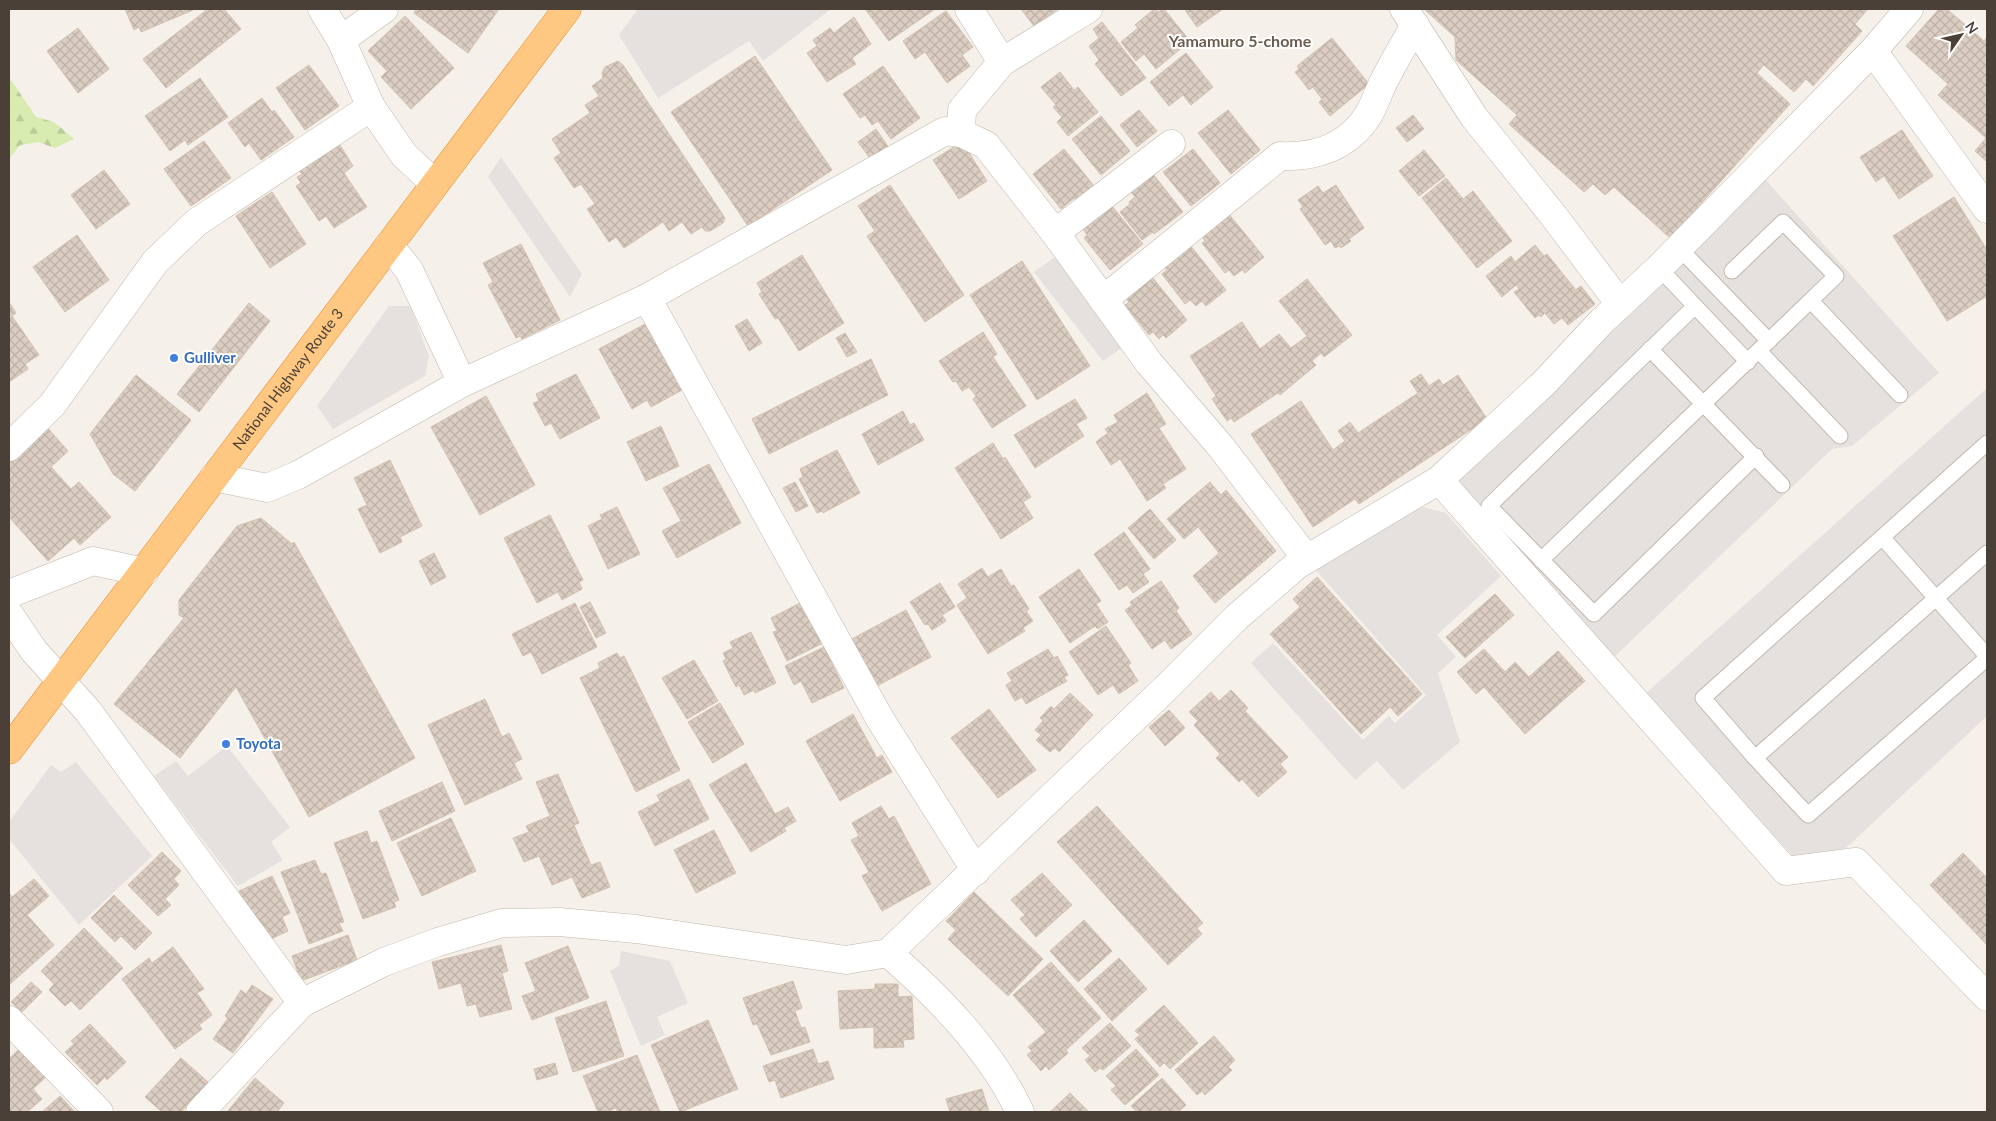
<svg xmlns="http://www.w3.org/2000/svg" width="1996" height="1121" viewBox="0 0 1996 1121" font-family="Lato,sans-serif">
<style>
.forest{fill:url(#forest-firs)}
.parking{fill:#e4e1de}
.building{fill:url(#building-cross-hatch);stroke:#d3c1b1}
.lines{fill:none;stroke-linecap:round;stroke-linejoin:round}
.service-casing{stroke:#c2b7ab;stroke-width:17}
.minor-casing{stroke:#c2b7ab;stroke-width:29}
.trunk-casing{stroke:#e68d33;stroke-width:29}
.service{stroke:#fff;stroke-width:15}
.minor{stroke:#fff;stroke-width:28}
.trunk{stroke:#ffc882;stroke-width:28}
.shop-dot{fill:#3f7fe0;stroke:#fff;stroke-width:2}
.labels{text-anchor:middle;stroke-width:4;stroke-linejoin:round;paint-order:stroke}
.shop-label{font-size:15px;font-weight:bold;fill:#366cbe;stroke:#fff;text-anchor:start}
.street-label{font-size:15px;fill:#4a4037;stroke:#fff}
.neighbourhood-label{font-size:16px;font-weight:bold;fill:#6d5c4d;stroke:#fff}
</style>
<defs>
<pattern id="forest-firs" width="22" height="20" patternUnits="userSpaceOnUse" patternTransform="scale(1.25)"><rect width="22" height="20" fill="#d8ebb0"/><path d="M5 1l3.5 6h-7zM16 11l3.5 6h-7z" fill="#bbcb98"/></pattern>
<pattern id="building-cross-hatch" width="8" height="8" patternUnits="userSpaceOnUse" patternTransform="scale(1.25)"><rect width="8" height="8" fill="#dbcdc1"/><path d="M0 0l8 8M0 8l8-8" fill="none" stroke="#bdb1a6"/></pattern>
</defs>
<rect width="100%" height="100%" fill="#f5f0e9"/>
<path class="forest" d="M9,77l27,40 18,5 20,17 -19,9 -17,-6 -18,3 -11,14z"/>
<g class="parking">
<path d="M638,9h193l-68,52 -14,-20 -91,57 -39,-63z"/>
<path d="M501,157l81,117 -12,23 -82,-120z"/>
<path d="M1763,177l176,196 -87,73 -20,3 -220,210 -153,-170 1,-13 197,-187z"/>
<path d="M1055,257l69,89 -21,15 -69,-89z"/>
<path d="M389,306h21l19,50 -4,20 -92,53 -16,-23z"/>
<path d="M1987,388v328l-141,132 -28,7 -25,1 -148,-162z"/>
<path d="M1423,507l23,6 55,63 -64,59 19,22 -18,16 22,69 -57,48 -26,-29 -22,19 -104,-117 22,-20 90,97 26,-24 6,7 31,-28 -110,-125 37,-27z"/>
<path d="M227,746l63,81 -19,15 12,18 -45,26 -84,-110 22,-15 12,15z"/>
<path d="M76,762l76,94 -73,69 -70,-86v-17l42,-57 10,7z"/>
<path d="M621,951l49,10 18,42 -31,14 8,18 -24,11 -31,-75 9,-5z"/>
</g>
<g class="building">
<path d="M125,9h68v1l-52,22 -2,-5 -5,3z"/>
<path d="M208,9h16l17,20 -75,59 -23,-29z"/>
<path d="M416,9h83l-31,44 -54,-40z"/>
<path d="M865,9h70l-46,32z"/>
<path d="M1021,9h37l-24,17z"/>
<path d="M1154,9l4,3 6,-3 26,32 -34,28 -12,-15 -8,7 -15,-19 17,-14 -3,-3z"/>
<path d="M1187,9h36l-26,18 -12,-17z"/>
<path d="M1424,9h444l-13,15 7,7 -49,55 -7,-7 -12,13 -30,-27 -7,8 33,31 -120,134 -56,-51 -9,8 -12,-11 -9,8 -75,-68 8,-9 -61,-55 -1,-23z"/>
<path d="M1939,9h8l37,32 3,-4v125l-12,-11 11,-13 -48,-43 10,-11 -42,-38z"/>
<path d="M946,11l27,36 -11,8 8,11 -23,17 -22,-31 -10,7 -12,-18z"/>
<path d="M405,16l49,52 -43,41 -30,-32 6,-6 -19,-20z"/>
<path d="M854,17l17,27 -19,14 4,6 -29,18 -20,-29 10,-7 -4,-6 17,-12 4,5z"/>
<path d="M1102,22l44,56 -25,18 -26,-32 4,-4 -10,-14 10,-8 -6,-9z"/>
<path d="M78,28l31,41 -31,24 -31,-42z"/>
<path d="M1332,38l37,46 -39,32 -11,-14 3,-3 -9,-12 -4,3 -14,-18 4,-3 -2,-3z"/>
<path d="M1186,53l27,34 -22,18 -8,-10 -14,11 -19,-24z"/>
<path d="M755,56l77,114 -84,56 -77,-114z"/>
<path d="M618,61l5,4 102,153 -2,5 -13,8h-5l-3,-4 -11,7 -9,-12 -13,9 -6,-9 -39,26 -8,-11 -7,5 -22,-33 8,-5 -14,-20 -7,4 -20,-30 7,-5 -9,-14 38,-26 -5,-8 14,-9 -7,-10 11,-8 -1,-5 3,-6z"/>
<path d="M309,65l30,41 -34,24 -29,-42z"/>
<path d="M883,66l37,52 -29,21 -13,-18 -6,4 -7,-10 -5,3 -17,-24z"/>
<path d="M1060,72l14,18 4,-3 20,25 -30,24 -11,-14 5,-5 -9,-10 3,-2 -15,-18z"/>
<path d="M200,78l28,39 -40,28 -3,-5 -15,11 -25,-35z"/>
<path d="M262,98l10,14 2,-2 20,27 -33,23 -12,-17 -4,4 -17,-24z"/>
<path d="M1139,110l18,21 -20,16 -17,-22z"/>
<path d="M1228,110l32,40 -29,24 -33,-41z"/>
<path d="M1413,115l11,14 -17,13 -11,-14z"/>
<path d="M1101,116l29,35 -29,24 -29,-36z"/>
<path d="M876,129l13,19 -17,13 -14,-19z"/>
<path d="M1902,130l31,46 -34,23 -15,-23 -8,6 -16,-25z"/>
<path d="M204,141l27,37 -40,28 -27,-37z"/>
<path d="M338,142l15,24 -9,7 23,34 -33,21 -8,-12 -7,5 -23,-35 5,-3 -4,-6 5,-3 -4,-5z"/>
<path d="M962,142l25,39 -28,18 -26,-39z"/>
<path d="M1064,149l31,38 -18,15 -3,-4 -13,11 -28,-35z"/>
<path d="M1193,149l27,34 -29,23 -28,-34z"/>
<path d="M1424,150l21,26 -26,20 -20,-25z"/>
<path d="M104,170l26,34 -34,25 -25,-34z"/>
<path d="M1153,174l30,38 -29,22 -1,-2 -11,8 -22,-28 10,-8 -1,-2 6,-5 -4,-5z"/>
<path d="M1446,178l17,21 10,-8 39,50 -35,27 -55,-70z"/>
<path d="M890,185l74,110 -39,27 -58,-86 8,-5 -17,-25z"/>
<path d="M1336,185l28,43 -15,11 2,2 -10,7 -2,-2 -4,2 -4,-7 -6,4 -25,-36 3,-2 -5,-7 20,-14 5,7z"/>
<path d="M272,192l34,52 -36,24 -34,-52z"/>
<path d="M1954,197l33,53v46l-40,25 -54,-85z"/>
<path d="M1111,205l32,39 -33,26 -26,-32 3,-3 -5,-7z"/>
<path d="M1228,213l36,44 -19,16 -3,-3 -8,6 -5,-6 -4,3 -23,-30 3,-2 -4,-6z"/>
<path d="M77,235l32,45 -44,32 -32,-45z"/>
<path d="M521,244l39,76 -38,19 -2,-3 -4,2 -28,-53 5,-3 -10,-19z"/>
<path d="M1190,245l36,45 -20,16 -4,-5 -6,5 -6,-6 -5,4 -23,-30 5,-4 -3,-3z"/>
<path d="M1535,245l9,11 3,-2 28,35 -1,2 7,-5 14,18 -27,21 -6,-7 -8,6 -9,-11 -4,4 -2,-2 -4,3 -21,-26 5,-3 -3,-4 -14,12 -16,-21 25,-20 4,6z"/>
<path d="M802,255l42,68 -45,28 -21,-33 -3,1 -16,-25 3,-2 -5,-9z"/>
<path d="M1022,261l68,105 -53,34 -67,-105z"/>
<path d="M1152,277l35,43 -21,18 -3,-3 -4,4 -6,-7 -4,3 -24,-30 4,-3 -3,-4z"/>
<path d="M1307,279l45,56 -28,22 -3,-4 -9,8 4,4 -36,30 -2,-2 -44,29 -3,-4 -4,3 -15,-22 4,-3 -26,-40 52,-34 18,27 19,-15 12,14 16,-12 -28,-35z"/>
<path d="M9,302l7,11 -4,3 27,39 -14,9 3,5 -19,13z"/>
<path d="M249,303l21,18 -71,91 -22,-18z"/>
<path d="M747,319l15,24 -13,8 -14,-25z"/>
<path d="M645,324l37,66 -31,17 -4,-7 -15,9 -33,-60z"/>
<path d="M983,332l14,22 -4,3 33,49 -34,22 -19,-29 3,-3 -7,-9 -7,4 -6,-10 -3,1 -14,-21z"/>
<path d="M845,333l12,19 -10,5 -11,-19z"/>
<path d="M871,359l17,36 -119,59 -17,-35z"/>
<path d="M576,374l24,44 -40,21 -9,-16 -6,3 -12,-23 6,-2 -3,-7z"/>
<path d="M1421,374l8,12 10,-7 4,6 15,-10 29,44 -128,85 -4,-5 -42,28 -62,-93 50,-33 32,49 12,-9 -7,-10 12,-9 8,11 60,-40 -8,-12z"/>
<path d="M136,375l55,45 -56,71 -22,-17 -23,-40z"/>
<path d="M1147,393l19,31 -7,4 27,41 -23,15 3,4 -19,13 -27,-42 -9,6 -15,-23 12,-9 -3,-4 13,-7 -4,-7z"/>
<path d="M486,396l49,89 -55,30 -49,-88z"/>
<path d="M1075,399l12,19 -11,6 8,12 -49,32 -21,-33z"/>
<path d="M903,411l7,14 4,-2 10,17 -46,25 -16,-31z"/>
<path d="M45,425l23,26 -17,16 20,22 8,-7 32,35 -31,28 -6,-7 -26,23 -39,-44v-60z"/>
<path d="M661,426l18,40 -33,15 -19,-39z"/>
<path d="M993,443l10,16 2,-2 26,40 -8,5 10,16 -32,21 -46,-71z"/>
<path d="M837,450l23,43 -37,20 -1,-2 -5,2 -18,-34 4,-2 -3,-8z"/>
<path d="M390,460l32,66 -22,11 2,5 -22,11 -22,-44 9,-4 -13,-27z"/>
<path d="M709,464l32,59 -64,35 -15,-27 19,-10 -18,-33z"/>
<path d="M795,482l13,24 -12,6 -13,-24z"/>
<path d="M1210,482l11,13 5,-5 50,61 -61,52 -22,-27 26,-23 -21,-26 -14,12 -17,-20z"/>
<path d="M617,507l23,47 -32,15 -20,-43 14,-7 -2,-4z"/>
<path d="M1150,509l26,31 -22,19 -26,-31z"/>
<path d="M550,515l33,65 -4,2 3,7 -20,11 -4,-8 -21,11 -33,-65z"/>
<path d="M261,518l31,26 2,-2 121,216 -106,59 -73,-130 -56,71 -66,-54 70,-86 -5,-3v-15l58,-74z"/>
<path d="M1124,532l26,37 -7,5 6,8 -16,11 -6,-8 -8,5 -25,-36z"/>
<path d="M434,553l12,24 -15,8 -12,-24z"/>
<path d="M982,568l6,9 13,-8 10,17 3,-1 15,24 -3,2 7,10 -10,7 2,3 -37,23 -31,-49 10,-7 -9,-14z"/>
<path d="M1079,569l22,32 -5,3 12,18 -10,7 -3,-3 -25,17 -31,-46z"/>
<path d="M1317,577l105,117 -24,22 -8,-9 -29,27 -91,-100 30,-27 -7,-8z"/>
<path d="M1161,581l18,27 -3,3 16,23 -21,15 -6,-9 -13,9 -27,-39 7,-5 -2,-3z"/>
<path d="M940,583l15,24 -13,8 4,6 -14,9 -4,-6 -3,1 -15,-23z"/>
<path d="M1495,594l19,21 -49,43 -19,-21z"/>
<path d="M590,602l16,31 -10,5 -16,-31z"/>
<path d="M575,603l22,44 -55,27 -11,-22 -8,4 -11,-22z"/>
<path d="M800,603l6,13 3,-2 14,29 -36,18 -14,-29 4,-1 -6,-13z"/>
<path d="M906,610l25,47 -56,30 -25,-47z"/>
<path d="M1106,626l25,37 -3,2 10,16 -19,13 -6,-9 -15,10 -29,-43z"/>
<path d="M751,632l25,51 -21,10 -1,-3 -10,5 -5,-10 -3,2 -13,-26 3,-2 -3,-6 10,-5 -3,-6z"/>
<path d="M824,647l20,41 -32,15 -11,-22 -7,4 -9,-19z"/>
<path d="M1048,649l6,9 3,-2 11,19 -4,2 3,4 -41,23 -4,-7 -7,4 -9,-16 6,-4 -5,-8z"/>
<path d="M1484,649l21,23 10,-10 14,15 29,-26 27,30 -60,53 -41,-47 -8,7 -19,-22z"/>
<path d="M617,653l3,5 4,-2 56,114 -44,22 -56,-114 20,-10 -2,-5z"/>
<path d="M694,660l24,41 -31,18 -25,-41z"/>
<path d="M1231,690l17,18 -3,3 43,46 -8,7 7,8 -29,25 -16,-18 -3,3 -23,-24 4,-4 -26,-29 4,-4 -9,-9 22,-20 8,9z"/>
<path d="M1070,693l23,22 -34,37 -4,-4 -5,4 -14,-12 5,-5 -6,-5 8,-9 -3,-3 11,-12 3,3z"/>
<path d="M485,699l17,38 7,-4 13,26 -8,4 8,16 -57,26 -37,-80z"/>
<path d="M720,703l24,41 -31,19 -25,-41z"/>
<path d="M989,709l47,61 -38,28 -47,-60z"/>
<path d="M1169,710l16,18 -20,18 -16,-19z"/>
<path d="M853,714l24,44 5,-3 10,17 -52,29 -34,-60z"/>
<path d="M746,763l29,51 13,-7 8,14 -12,7 2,3 -35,21 -42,-67z"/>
<path d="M558,774l21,49 -5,2 17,40 9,-3 10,25 -28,11 -10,-21 -20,8 -13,-29 -15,6 -11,-24 16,-6 -3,-6 24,-10 -14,-34z"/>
<path d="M689,779l20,40 -54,27 -17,-34 22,-11 -3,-6z"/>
<path d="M442,782l13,29 -63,30 -13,-30z"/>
<path d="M881,806l8,13 5,-3 37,68 -49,27 -20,-35 7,-4 -18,-32 8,-4 -7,-13z"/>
<path d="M1097,806l106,117 -6,5 5,6 -34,31 -111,-123z"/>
<path d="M451,818l25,53 -54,25 -25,-53z"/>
<path d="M714,830l22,43 -40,20 -22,-43z"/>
<path d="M367,831l4,12 6,-2 22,59 -5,2 2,5 -33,12 -29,-76z"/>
<path d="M162,852l19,19 -7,8 5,6 -14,14 6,6 -13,11 -30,-31z"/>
<path d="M1963,853l24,25v67l-57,-60z"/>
<path d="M315,860l6,14 5,-1 18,49 -5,1 4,8 -34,13 -28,-72z"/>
<path d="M1042,873l30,32 -36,32 -16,-18 5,-4 -14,-15z"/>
<path d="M272,876l18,37 -8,4 6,14 -19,9 -13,-12 -17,-37z"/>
<path d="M34,879l15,17 -22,19 27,30 -45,40v-92l3,4z"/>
<path d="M974,892l69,67 -35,37 -60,-57 8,-9 -10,-9z"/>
<path d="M114,895l38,38 -17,17 -14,-14 -6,6 -24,-24z"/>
<path d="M1084,920l28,31 -34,31 -28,-31z"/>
<path d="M84,928l39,40 -43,42 -9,-9 -6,5 -16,-16 5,-6 -13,-13z"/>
<path d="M348,935l9,25 -56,21 -9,-25z"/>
<path d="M501,945l7,26 -6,2 10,36 -32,8 -4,-13 -9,2 -6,-23 -22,6 -7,-27z"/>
<path d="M568,946l21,52 -57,22 -10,-24 14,-5 -11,-28z"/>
<path d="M173,947l31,42 -7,4 15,22 -13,10 3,4 -27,20 -53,-70 27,-21 3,5z"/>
<path d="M1119,958l28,31 -35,32 -28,-32z"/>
<path d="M1051,962l50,56 -35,32 2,3 -19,17 -3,-4 -5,5 -14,-16 5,-4 -4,-4 18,-15 -33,-37z"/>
<path d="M793,981l9,27 -7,3 6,17 4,-1 5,15 -39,13 -14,-31 -4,1 -10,-27z"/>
<path d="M31,982l11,10 -20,20 -11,-10z"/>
<path d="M875,984h23v13l14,-1 2,43 -11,1 1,7 -30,1v-21l-34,2 -2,-38 37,-2z"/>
<path d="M252,985l21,14 -40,54 -20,-14 15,-21 -3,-2 16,-26 5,4z"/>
<path d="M606,1001l18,55 -51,16 -18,-54z"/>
<path d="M1164,1005l34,38 -28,26 -6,-6 -4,4 -25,-28 5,-4 -5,-4z"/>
<path d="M708,1020l30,69 -58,23 -29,-67z"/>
<path d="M1110,1023l21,23 -28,24 -3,-2 -5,4 -10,-12 5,-4 -8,-8z"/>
<path d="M90,1024l36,38 -19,18 -2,-3 -8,8 -32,-33 9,-8 -3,-3z"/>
<path d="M1214,1036l21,24 -7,7 4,3 -27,25 -3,-4 -5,4 -22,-25z"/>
<path d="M20,1048l26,29 -13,12 9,10 -15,13h-18v-53z"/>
<path d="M813,1049l5,15 10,-3 6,18 -53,19 -6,-18 -6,2 -6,-16z"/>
<path d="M1136,1049l23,26 -34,30 -14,-15 5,-4 -10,-10z"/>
<path d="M637,1055l23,57h-42l-2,-4 -9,4h-9l-15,-36z"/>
<path d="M181,1058l27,24 -27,30h-19l-17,-15z"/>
<path d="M555,1063l3,11 -21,6 -3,-11z"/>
<path d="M255,1078l29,25 -7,9h-50z"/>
<path d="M1162,1078l24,27 -8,7h-41l-6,-6z"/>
<path d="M982,1089l7,23h-39l-4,-13z"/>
<path d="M1070,1093l19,19h-39z"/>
<path d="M60,1096l15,16h-33z"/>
</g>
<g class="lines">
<defs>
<g id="service">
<path d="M1679,248l90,93"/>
<path d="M1659,268l89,94"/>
<path d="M1811,301l89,94"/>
<path d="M1695,306l-206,200 105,108 162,-158"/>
<path d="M1650,349l132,136"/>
<path d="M1759,351l81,85"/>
<path d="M1987,443l-284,255 52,60 232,-205"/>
<path d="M1882,537l105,119"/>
<path d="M1541,560l295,-284 -53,-54 -51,49"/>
<path d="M1755,758l53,57 179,-157"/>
</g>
<g id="minor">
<path d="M322,9l19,31 30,67 33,48 31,29"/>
<path d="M969,9l33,53"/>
<path d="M1404,9l70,108 79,98 67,89"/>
<path d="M341,40l43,-31"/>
<path d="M1873,51l114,158"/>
<path d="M961,133l1,-23 40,-48 86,-53"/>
<path d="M1055,233l116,-89"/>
<path d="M389,245l20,25 53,113"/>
<path d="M647,298l233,421 96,152"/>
<path d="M1103,300l177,-144c36,2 69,-10 89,-42 6,-11 10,-24 16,-35 9,-18 20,-36 30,-54"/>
<path d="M9,447l43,-42 103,-143 42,-40 174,-115"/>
<path d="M214,477l53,11 31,-13 164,-92 185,-85 298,-167 16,2 25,12 69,88 94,130 72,84 86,112"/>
<path d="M1439,480l347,391 70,-9 131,135"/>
<path d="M9,594l84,-33 51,11"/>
<path d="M9,614l25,37 54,60 214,292"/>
<path d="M888,953c51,44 103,97 132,159"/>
<path d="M9,1020l90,92"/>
<path d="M200,1112l102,-109 82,-41 54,-20 64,-19 57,-1 77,7 210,31 42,-7 279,-266 70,-70 60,-52 142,-85 105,-97 58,-62 57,-53 214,-217 36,-42"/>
</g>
<g id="trunk">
<path id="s1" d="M9,750l558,-741"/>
</g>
</defs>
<use href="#service" class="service-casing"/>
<use href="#minor" class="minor-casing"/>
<use href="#trunk" class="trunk-casing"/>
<use href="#service" class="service"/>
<use href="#minor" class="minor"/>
<use href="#trunk" class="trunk"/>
</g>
<g class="shop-dot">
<circle cx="174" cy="358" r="5"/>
<circle cx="226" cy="744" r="5"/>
</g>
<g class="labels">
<g class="shop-label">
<text x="184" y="363">Gulliver</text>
<text x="236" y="749">Toyota</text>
</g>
<g class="street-label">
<text dy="5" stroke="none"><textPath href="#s1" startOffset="464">National Highway Route 3</textPath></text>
</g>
<g class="neighbourhood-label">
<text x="1240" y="47">Yamamuro 5-chome</text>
</g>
</g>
<rect width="1996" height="1121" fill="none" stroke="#4a4037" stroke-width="20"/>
<g transform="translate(1961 35) rotate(56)" stroke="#ffffff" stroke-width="4" paint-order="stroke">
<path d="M0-4L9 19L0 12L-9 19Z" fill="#4a4037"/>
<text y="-8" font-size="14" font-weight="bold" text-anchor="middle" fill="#4a4037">N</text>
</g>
</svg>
